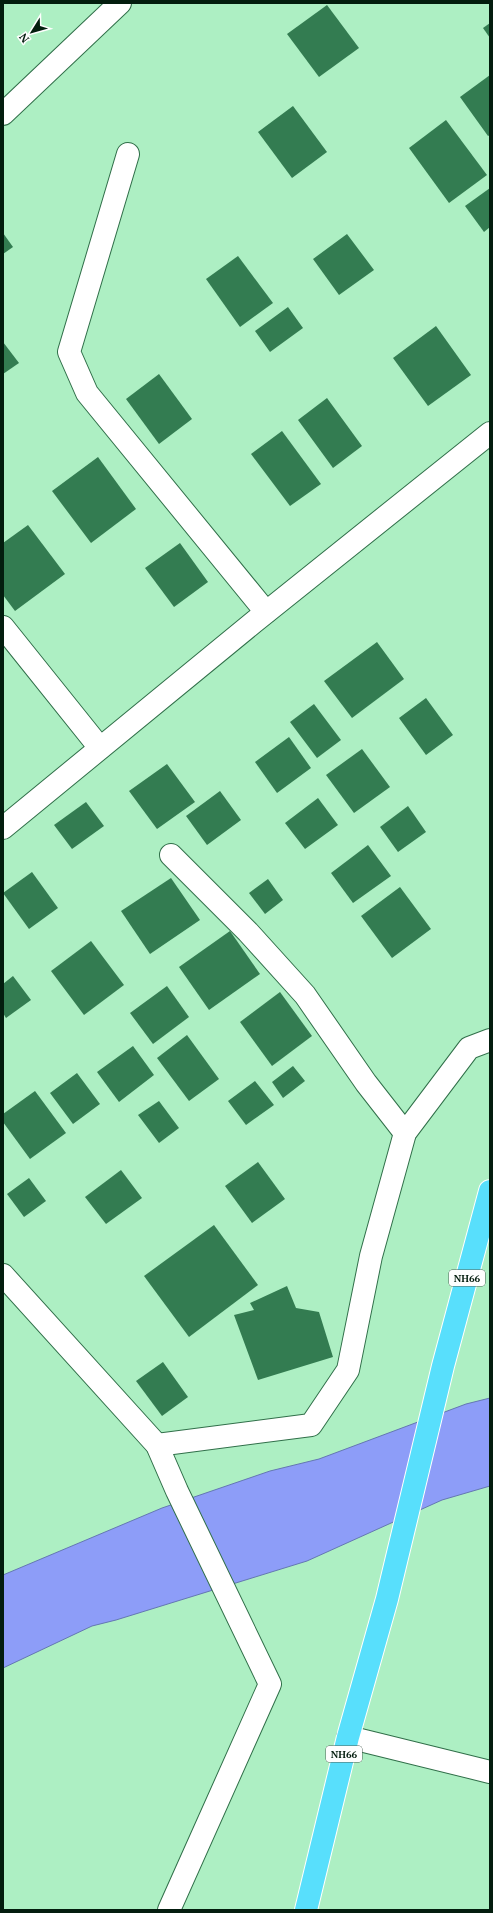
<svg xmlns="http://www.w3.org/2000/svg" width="493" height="1913" viewBox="0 0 493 1913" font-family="'PT Serif',serif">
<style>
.water{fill:#8d9df8;stroke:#6477b2}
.building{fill:#337c51}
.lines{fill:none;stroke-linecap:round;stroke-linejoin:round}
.street-casing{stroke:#306f49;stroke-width:24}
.highway-casing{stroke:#fff;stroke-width:24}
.street{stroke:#fff;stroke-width:22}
.highway{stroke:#58dffc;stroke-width:22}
.labels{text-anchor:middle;stroke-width:3;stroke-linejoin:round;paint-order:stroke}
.shield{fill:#fefefe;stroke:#4e6056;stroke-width:1}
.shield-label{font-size:10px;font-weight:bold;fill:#031d0e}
</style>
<rect width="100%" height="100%" fill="#adefc3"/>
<path class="water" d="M490,1398v88l-48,14 -135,61 -191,59 -24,6 -89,42v-93l159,-67 108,-37 49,-12 147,-55z"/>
<g class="building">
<path d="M327,5l32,43 -40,29 -32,-43z"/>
<path d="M490,23v15l-7,-10z"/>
<path d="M490,75v60l-2,1 -28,-39z"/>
<path d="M293,106l34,46 -35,26 -34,-46z"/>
<path d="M446,120l41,55 -38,28 -40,-55z"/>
<path d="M490,188v39l-6,5 -19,-26z"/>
<path d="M3,233l10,14 -10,7z"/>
<path d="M347,234l27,36 -35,25 -26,-36z"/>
<path d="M238,256l35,47 -33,24 -34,-48z"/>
<path d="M288,307l15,21 -33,24 -15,-21z"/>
<path d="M436,326l35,49 -43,31 -35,-48z"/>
<path d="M3,342l16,21 -16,11z"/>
<path d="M159,374l33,45 -33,25 -33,-45z"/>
<path d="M327,398l35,48 -29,22 -35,-48z"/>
<path d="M282,431l39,53 -31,22 -39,-52z"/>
<path d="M98,457l38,52 -45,34 -39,-52z"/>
<path d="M28,525l37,49 -50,37 -12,-16v-52z"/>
<path d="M180,543l28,39 -34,25 -29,-39z"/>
<path d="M377,642l27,37 -52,39 -28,-37z"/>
<path d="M426,698l27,37 -27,20 -27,-37z"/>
<path d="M314,704l27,36 -24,18 -27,-36z"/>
<path d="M289,737l22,31 -34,25 -22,-31z"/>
<path d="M362,749l28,38 -36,26 -28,-38z"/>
<path d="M167,764l28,38 -38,27 -28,-38z"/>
<path d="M220,791l21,29 -34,25 -21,-29z"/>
<path d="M318,798l20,27 -33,24 -20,-26z"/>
<path d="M86,802l18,24 -32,23 -18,-24z"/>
<path d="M408,806l18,26 -28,20 -18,-25z"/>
<path d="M368,845l23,31 -38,27 -22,-30z"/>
<path d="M32,872l26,36 -29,21 -26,-36z"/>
<path d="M171,878l29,42 -50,34 -29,-43z"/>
<path d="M268,879l15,21 -18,14 -16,-21z"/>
<path d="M400,887l31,42 -39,29 -31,-42z"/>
<path d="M230,931l30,43 -51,36 -30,-43z"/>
<path d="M91,941l33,44 -40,30 -33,-44z"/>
<path d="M13,976l18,24 -25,18 -3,-5v-29z"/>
<path d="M167,986l22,31 -36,27 -23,-31z"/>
<path d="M280,992l32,44 -40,30 -32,-44z"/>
<path d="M187,1035l32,44 -30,22 -32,-43z"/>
<path d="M133,1046l21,29 -35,27 -22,-30z"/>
<path d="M293,1066l12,15 -22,17 -11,-16z"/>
<path d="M77,1073l23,31 -27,20 -23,-31z"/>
<path d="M255,1081l19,24 -28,20 -18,-24z"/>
<path d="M35,1091l31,42 -36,26 -27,-37v-8z"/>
<path d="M159,1101l20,27 -20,15 -21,-28z"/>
<path d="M258,1162l27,37 -33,24 -27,-37z"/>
<path d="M121,1170l21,28 -36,26 -21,-27z"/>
<path d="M29,1178l17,23 -22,16 -17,-23z"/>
<path d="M214,1225l44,60 -69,52 -45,-61z"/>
<path d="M287,1286l9,22 23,4 14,45 -75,23 -24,-65 20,-5 -4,-7z"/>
<path d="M163,1362l25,35 -26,19 -26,-35z"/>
</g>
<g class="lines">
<defs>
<g id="street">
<path d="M3,114l117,-111"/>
<path d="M128,154l-59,198 18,41 179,219"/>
<path d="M3,627l97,121"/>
<path d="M3,828l251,-206 236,-189"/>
<path d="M171,855l77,77 57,63 61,88 39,50"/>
<path d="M3,1275l154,170 20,46 93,193 -101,226"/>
<path d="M157,1445l154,-20 37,-55 23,-114 34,-123 64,-85 21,-8"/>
<path d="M348,1737l142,35"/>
</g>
<path id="highway" d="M306,1910l42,-173 39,-138 56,-233 47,-175"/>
</defs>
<use href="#street" class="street-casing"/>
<use href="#highway" class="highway-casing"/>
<use href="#street" class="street"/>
<use href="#highway" class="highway"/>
</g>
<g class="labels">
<g class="shield">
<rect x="449" y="1270" width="36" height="16" rx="3"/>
<rect x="326" y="1746" width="36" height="16" rx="3"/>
</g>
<g class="shield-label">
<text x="467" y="1282">NH66</text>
<text x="344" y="1758">NH66</text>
</g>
</g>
<rect width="493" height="1913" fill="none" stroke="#031d0e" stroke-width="8"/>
<g transform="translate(32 32) rotate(233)" stroke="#fefefe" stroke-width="3" paint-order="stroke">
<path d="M0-3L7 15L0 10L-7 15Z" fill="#031d0e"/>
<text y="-6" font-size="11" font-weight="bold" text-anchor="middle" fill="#031d0e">N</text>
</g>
</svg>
